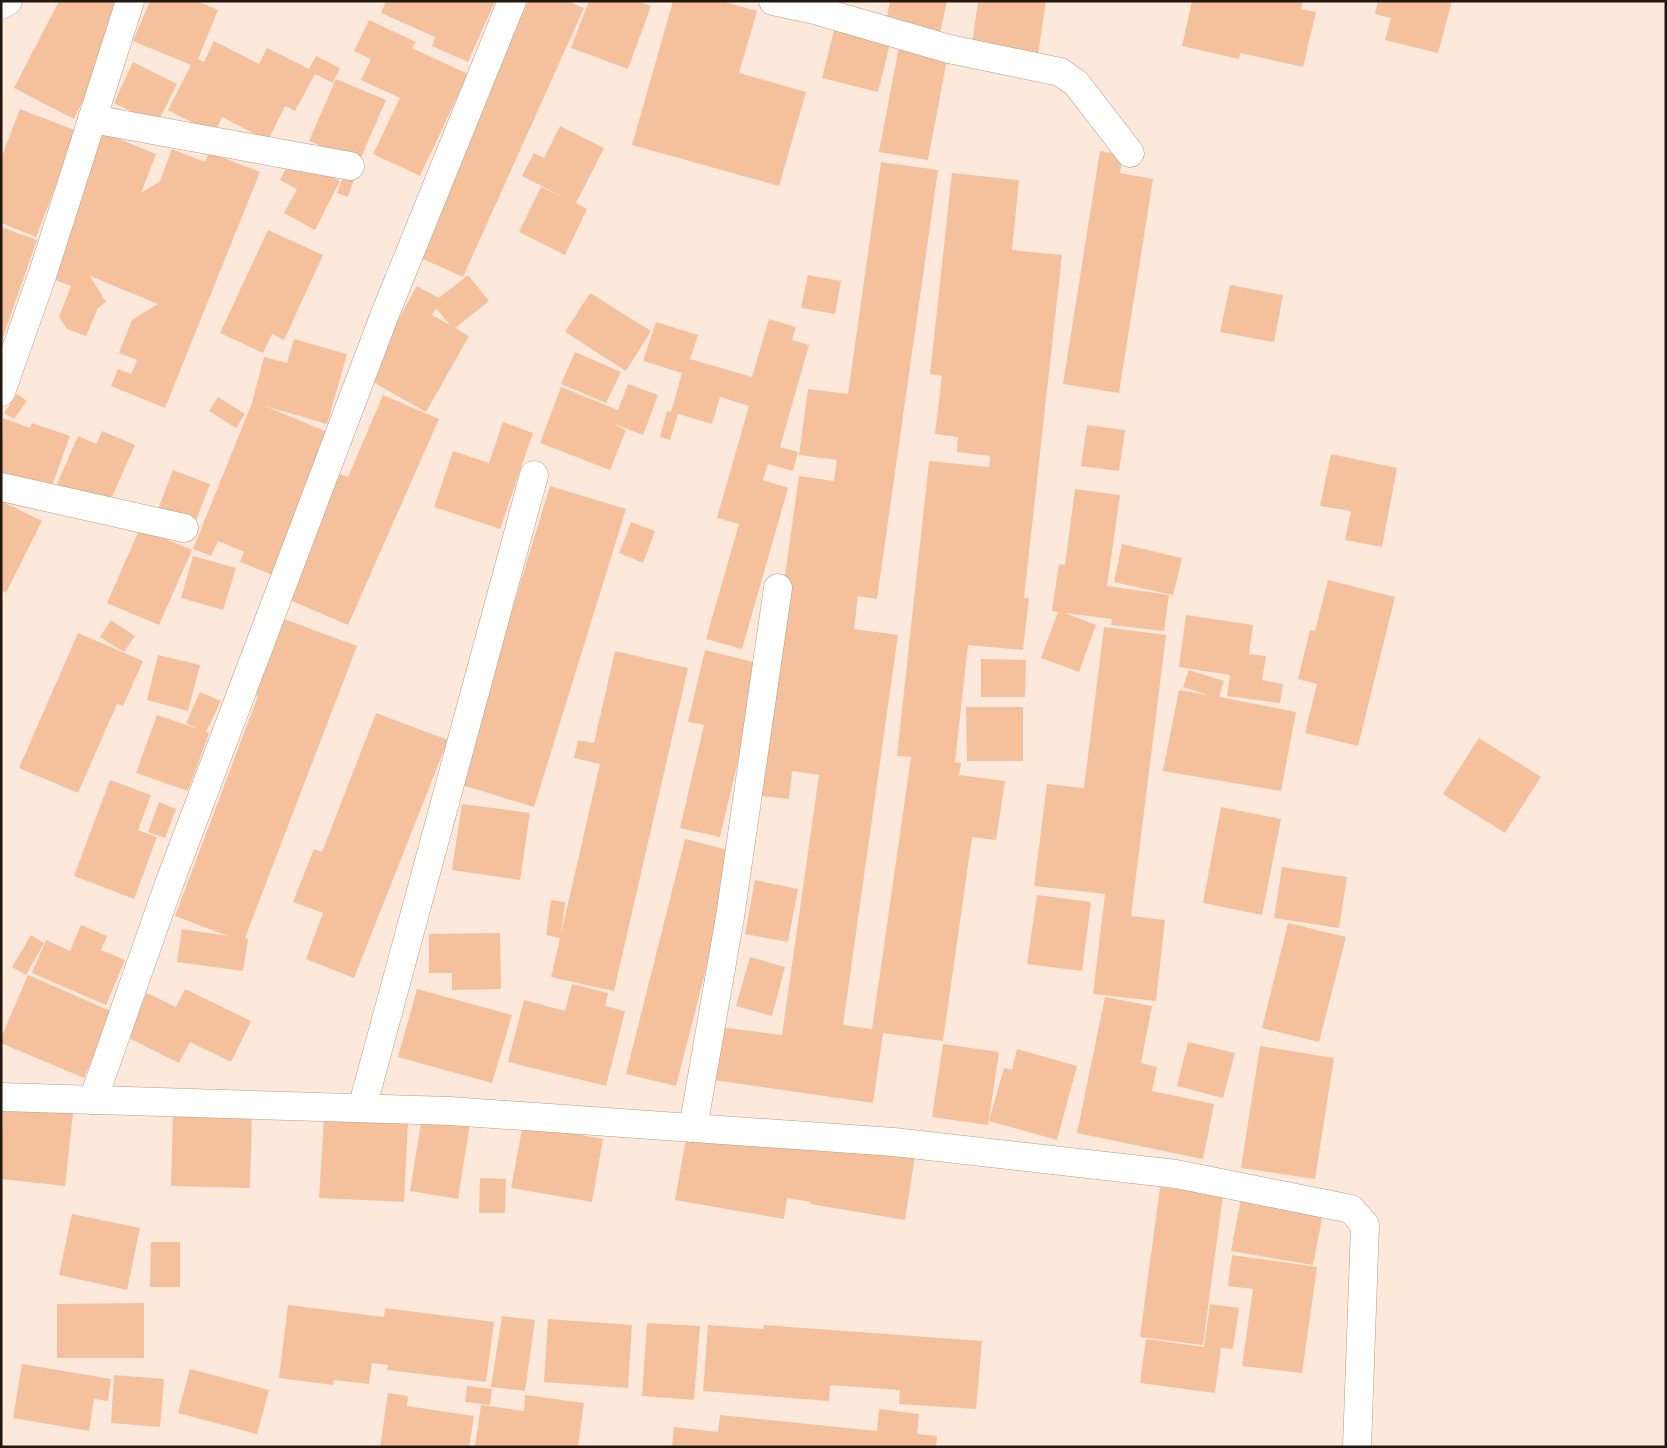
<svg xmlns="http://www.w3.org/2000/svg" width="1667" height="1448" viewBox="0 0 1667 1448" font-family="Lato,sans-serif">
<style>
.building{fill:#f5c19d;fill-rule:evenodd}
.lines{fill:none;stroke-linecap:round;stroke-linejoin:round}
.minor-casing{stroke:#b89a85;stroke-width:29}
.minor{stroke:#fff;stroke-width:28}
</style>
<rect width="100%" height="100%" fill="#fde9dc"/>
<g class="building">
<path d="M59,1h75l-60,118 -60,-31z"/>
<path d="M150,1h47l21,9 -20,49 6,3 10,-21 45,23 8,-16 42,21 7,-13 24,12 -7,15 -18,-9 -20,37 -10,-5 -17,35 -46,-24 -8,17 -46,-24 23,-45 -58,-24z"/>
<path d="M386,1h109l-27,61 -36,-16 3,-9 -54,-24z"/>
<path d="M528,1h40l16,7 -121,269 -49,-22z"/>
<path d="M589,1h48l14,5 -23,63 -57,-21z"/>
<path d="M673,1h48l36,10 -18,62 67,19 -27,94 -147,-41z"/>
<path d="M890,1h57l-8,37 -54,-11z"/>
<path d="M978,1h68l-8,54 -66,-10z"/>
<path d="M1192,1h111l-2,8 15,3 -13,55 -63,-14 -1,6 -57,-13z"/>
<path d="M1378,1h74l-14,52 -53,-13 6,-22 -16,-4z"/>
<path d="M369,20l47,22 -4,6 56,26 -48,102 -47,-22 27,-56 -39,-18 10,-21 -17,-8z"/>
<path d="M834,30l56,14 -12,48 -56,-14z"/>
<path d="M899,46l49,8 -20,106 -49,-8z"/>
<path d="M133,62l44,22 -20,40 -43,-21z"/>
<path d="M336,79l50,21 -27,62 -50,-21z"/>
<path d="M20,109l57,22 -41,106 -35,-14v-65z"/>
<path d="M560,126l44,22 -28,55 11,6 -22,46 -46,-23 22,-45 22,10 -41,-21 12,-23 10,5z"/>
<path d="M100,131l56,23 -15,39 19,-12 12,-32 33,13 4,-10 51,20 -95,236 -54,-22 7,-17 13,5 6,-14 -18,-7 13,-33 26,-16 -68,-28 16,26 -8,6 -12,28 -19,-7 -8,-12 12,-31 -28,-11z"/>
<path d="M1100,151l23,4 -3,18 33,6 -34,214 -56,-9z"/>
<path d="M292,156l48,25 -25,49 -31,-17 13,-24 -17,-9z"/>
<path d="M881,162l57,8 -61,429 -19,-3 -4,33 44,6 -55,390 29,4 39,-272 -14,-1 32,-295 60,6 1,-11 -33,-4 1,-15 -23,-3 7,-58 -12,-2 22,-201 67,7 -7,70 50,5 -38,343h5l-6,52 -55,-5 -13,117 6,1 -2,12 46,6 -9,59 -24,-3 -29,204 -60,-8 -10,70 -160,-23 7,-53 62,8 37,-260 -27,-4 -3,28 -35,-4 45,-319 35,5 3,-21 -38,-5 9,-66 40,5z"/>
<path d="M345,172l10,4 -7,21 -11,-4z"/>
<path d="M1,227l36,13 -35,100h-1z"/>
<path d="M268,230l55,25 -39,85 -12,-6 -9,19 -43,-20z"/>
<path d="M468,275l21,26 -34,27 14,8 -43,76 -60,-34 51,-92 22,12zM436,308l14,17 -18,-10z"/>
<path d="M808,275l33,6 -6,33 -34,-6z"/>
<path d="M1230,285l53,10 -9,47 -54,-10z"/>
<path d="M590,293l61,38 -25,40 -61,-39z"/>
<path d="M769,319l27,8 -4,13 17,5 -29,102 18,5 -5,19 -25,-7 -5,16 25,8 -46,161 -36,-10 33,-115 -22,-6 32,-112 -29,-9 -8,27 -34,-10 -8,26 -10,-3 7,-26 4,1 11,-39 -39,-12 13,-39 42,13 -8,24 62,18z"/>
<path d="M294,339l53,15 -20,70 -62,-18 65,27 -57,142 -33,-13 4,-10 -26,-11 -7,15 -18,-7 59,-146 12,-46 23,6z"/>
<path d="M575,352l46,20 -15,31 -45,-19z"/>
<path d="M628,384l30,11 -15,40 -31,-12 14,7 -16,40 -70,-27 21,-56 57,23z"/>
<path d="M17,394l10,7 -13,18 -10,-6z"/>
<path d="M383,395l56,24 -91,206 -63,-27 55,-124 8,3z"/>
<path d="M218,397l27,17 -9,14 -27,-17z"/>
<path d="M3,418l27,10 2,-5 38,13 -20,55 -49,-17z"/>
<path d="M503,422l30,11 -33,96 -66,-22 19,-56 36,12z"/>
<path d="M1087,425l38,5 -6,41 -38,-5z"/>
<path d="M102,431l33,14 -27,61 -51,-22 21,-48 18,8z"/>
<path d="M1331,454l66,14 -15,79 -37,-7 6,-29 -31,-5z"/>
<path d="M173,470l37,14 -15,39 -37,-14z"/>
<path d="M550,486l76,23 -92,298 -75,-23z"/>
<path d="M1075,489l45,6 -13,91 62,9 -5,36 -53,-6 1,-6 -47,-6 31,12 -17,47 -38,-14 17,-46 -6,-1 7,-47 6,1z"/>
<path d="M1,501l41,20 -36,72 -5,-3z"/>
<path d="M631,522l24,9 -12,32 -24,-10z"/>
<path d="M140,528l52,22 -33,75 -52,-22z"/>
<path d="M1122,544l60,14 -9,37 -59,-13z"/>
<path d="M193,556l43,12 -13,42 -42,-12z"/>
<path d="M1328,580l67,17 -37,149 -53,-13 12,-49 -19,-5 12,-49 5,1z"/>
<path d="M1186,615l67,10 -4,29 17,2 -4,24 21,4 -3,19 -53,-7 3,-21 -51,-8z"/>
<path d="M284,619l73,27 -112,292 3,1 -5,32 -66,-9 5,-33 46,7 -53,-20 83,-220 -3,-1z"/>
<path d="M111,620l24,16 -11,16 -24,-15z"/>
<path d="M1104,627l62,8 -35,281 34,4 -9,81 -63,-7 12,-100 -71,-8 13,-102 37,4z"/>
<path d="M78,633l65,28 -20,45 -6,-2 -39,89 -59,-25z"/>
<path d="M705,650l56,14 -41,173 -40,-9 24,-103 -16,-3z"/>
<path d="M615,651l73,17 -74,323 -63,-14 9,-39 -14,-3 5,-35 14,2 -4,32 39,-170 -26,-6 4,-18 16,3z"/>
<path d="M158,655l42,10 -12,46 -41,-11z"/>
<path d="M981,659l45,1 -1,37h-44z"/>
<path d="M1189,670l35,11 -5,16 77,15 -15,79 -118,-20 16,-81 29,5 -25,-8z"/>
<path d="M200,692l21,9 -15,31 3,1 -21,58 -52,-18 21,-58 41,14 -12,-6z"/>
<path d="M966,707h57v54h-56z"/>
<path d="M376,713l72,27 -94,238 -48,-19 17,-46 -30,-11 21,-53 8,3z"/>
<path d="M1479,738l62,39 -36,56 -62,-39z"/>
<path d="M110,780l41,15 -13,35 19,7 -23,62 -60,-23z"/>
<path d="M159,802l17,7 -11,29 -17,-6z"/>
<path d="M462,804l68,9 -10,67 -68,-10z"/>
<path d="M1221,807l60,12 -19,96 -59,-12z"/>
<path d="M685,839l51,13 -60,234 -50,-12z"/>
<path d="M1282,867l65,10 -8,51 -65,-10z"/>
<path d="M755,880l43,9 -10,53 -43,-8z"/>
<path d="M1037,895l54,7 -9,69 -55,-7z"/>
<path d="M1288,923l58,14 -27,105 -57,-14z"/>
<path d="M81,925l26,11 -6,14 24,10 -19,45 -74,-32 14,-33 24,11z"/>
<path d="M500,933l1,56 -49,1v-17h-23v-39z"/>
<path d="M31,935l13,8 -18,32 -14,-8z"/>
<path d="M750,957l35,10 -13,49 -36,-10z"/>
<path d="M28,975l85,37 -29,66 -83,-35v-5z"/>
<path d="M572,984l36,9 -3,13 20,5 -19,75 -98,-24 16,-62 41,11z"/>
<path d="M185,989l66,32 -20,41 -41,-20 -11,21 -54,-27 22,-43 29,14z"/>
<path d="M417,989l95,26 -20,68 -94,-26z"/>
<path d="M1105,997l47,9 -11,57 16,4 -5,24 62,13 -11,55 -126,-26z"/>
<path d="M1188,1042l47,11 -12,45 -46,-12z"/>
<path d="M943,1044l56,8 -11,73 -56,-8z"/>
<path d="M1260,1046l74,12 -19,121 -74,-11z"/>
<path d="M1017,1049l60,17 -20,74 -68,-19 15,-53 8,2z"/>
<path d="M3,1106l70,7 -8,73 -64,-7z"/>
<path d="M173,1111l79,1 -2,76 -79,-2z"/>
<path d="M422,1117l48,7 -12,75 -48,-8z"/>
<path d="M324,1119l84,5 -4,78 -85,-4z"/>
<path d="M523,1124l80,15 -11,63 -81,-14z"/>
<path d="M688,1127l150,25 1,-9 76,13 -10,64 -94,-16v-2l-24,-4 -3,21 -109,-19z"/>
<path d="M480,1178l26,1 -1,34h-26z"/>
<path d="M1160,1187l63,8 -20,150 -63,-8z"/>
<path d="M1241,1198l82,15 -10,52 -82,-14z"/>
<path d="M72,1214l68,14 -13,62 -68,-15z"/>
<path d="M151,1242h29v45h-30z"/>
<path d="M1232,1255l85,12 -15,106 -60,-7 11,-77 -25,-3z"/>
<path d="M144,1303v55h-87v-54z"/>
<path d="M1210,1304l29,4 -6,41 -12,-1 -6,45 -75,-10 6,-44 58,8z"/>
<path d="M288,1305l96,12 1,-9 109,14 -8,60 -99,-12 1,-5 -16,-2 -3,21 -35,-4 -1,5 -54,-7z"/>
<path d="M502,1316l33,4 -10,71 -34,-4z"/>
<path d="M548,1319l84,6 -4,63 -84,-6z"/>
<path d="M647,1323l53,3 -6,74 -52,-4z"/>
<path d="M708,1325l55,4 1,-4 218,16 -6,68 -77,-5 1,-14 -70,-5 -1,16 -126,-10z"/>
<path d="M22,1364l89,15 -3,22 -14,-2 -5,32 -76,-13z"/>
<path d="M190,1369l79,21 -12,44 -79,-21z"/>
<path d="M114,1375l50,4 -4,48 -49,-4z"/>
<path d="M467,1386l25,3 -2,16 -25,-3z"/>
<path d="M388,1393l20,3 -1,10 67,10 -5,31h-89z"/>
<path d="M525,1395l59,8 -6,44h-103l6,-42 43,6z"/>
<path d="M879,1409l40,5 -2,20 20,2 -1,11h-264l2,-20 44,5 2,-17 157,16z"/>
</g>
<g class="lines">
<defs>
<g id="minor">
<path d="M773,1l42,9 134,39 111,23 16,11 54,70"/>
<path d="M1,5l7,-4"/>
<path d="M92,119l258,47"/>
<path d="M1,392l42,-119 87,-272"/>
<path d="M1,487l183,41"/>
<path d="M1,1097l449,14 444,31 282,32 175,35 14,16 -8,222"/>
<path d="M93,1100l76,-216 216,-570 127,-313"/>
<path d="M362,1108l172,-633"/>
<path d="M693,1128l37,-211 48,-329"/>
</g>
</defs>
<use href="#minor" class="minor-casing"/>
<use href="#minor" class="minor"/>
</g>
<rect width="1667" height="1448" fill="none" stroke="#22170f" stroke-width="5"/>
</svg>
